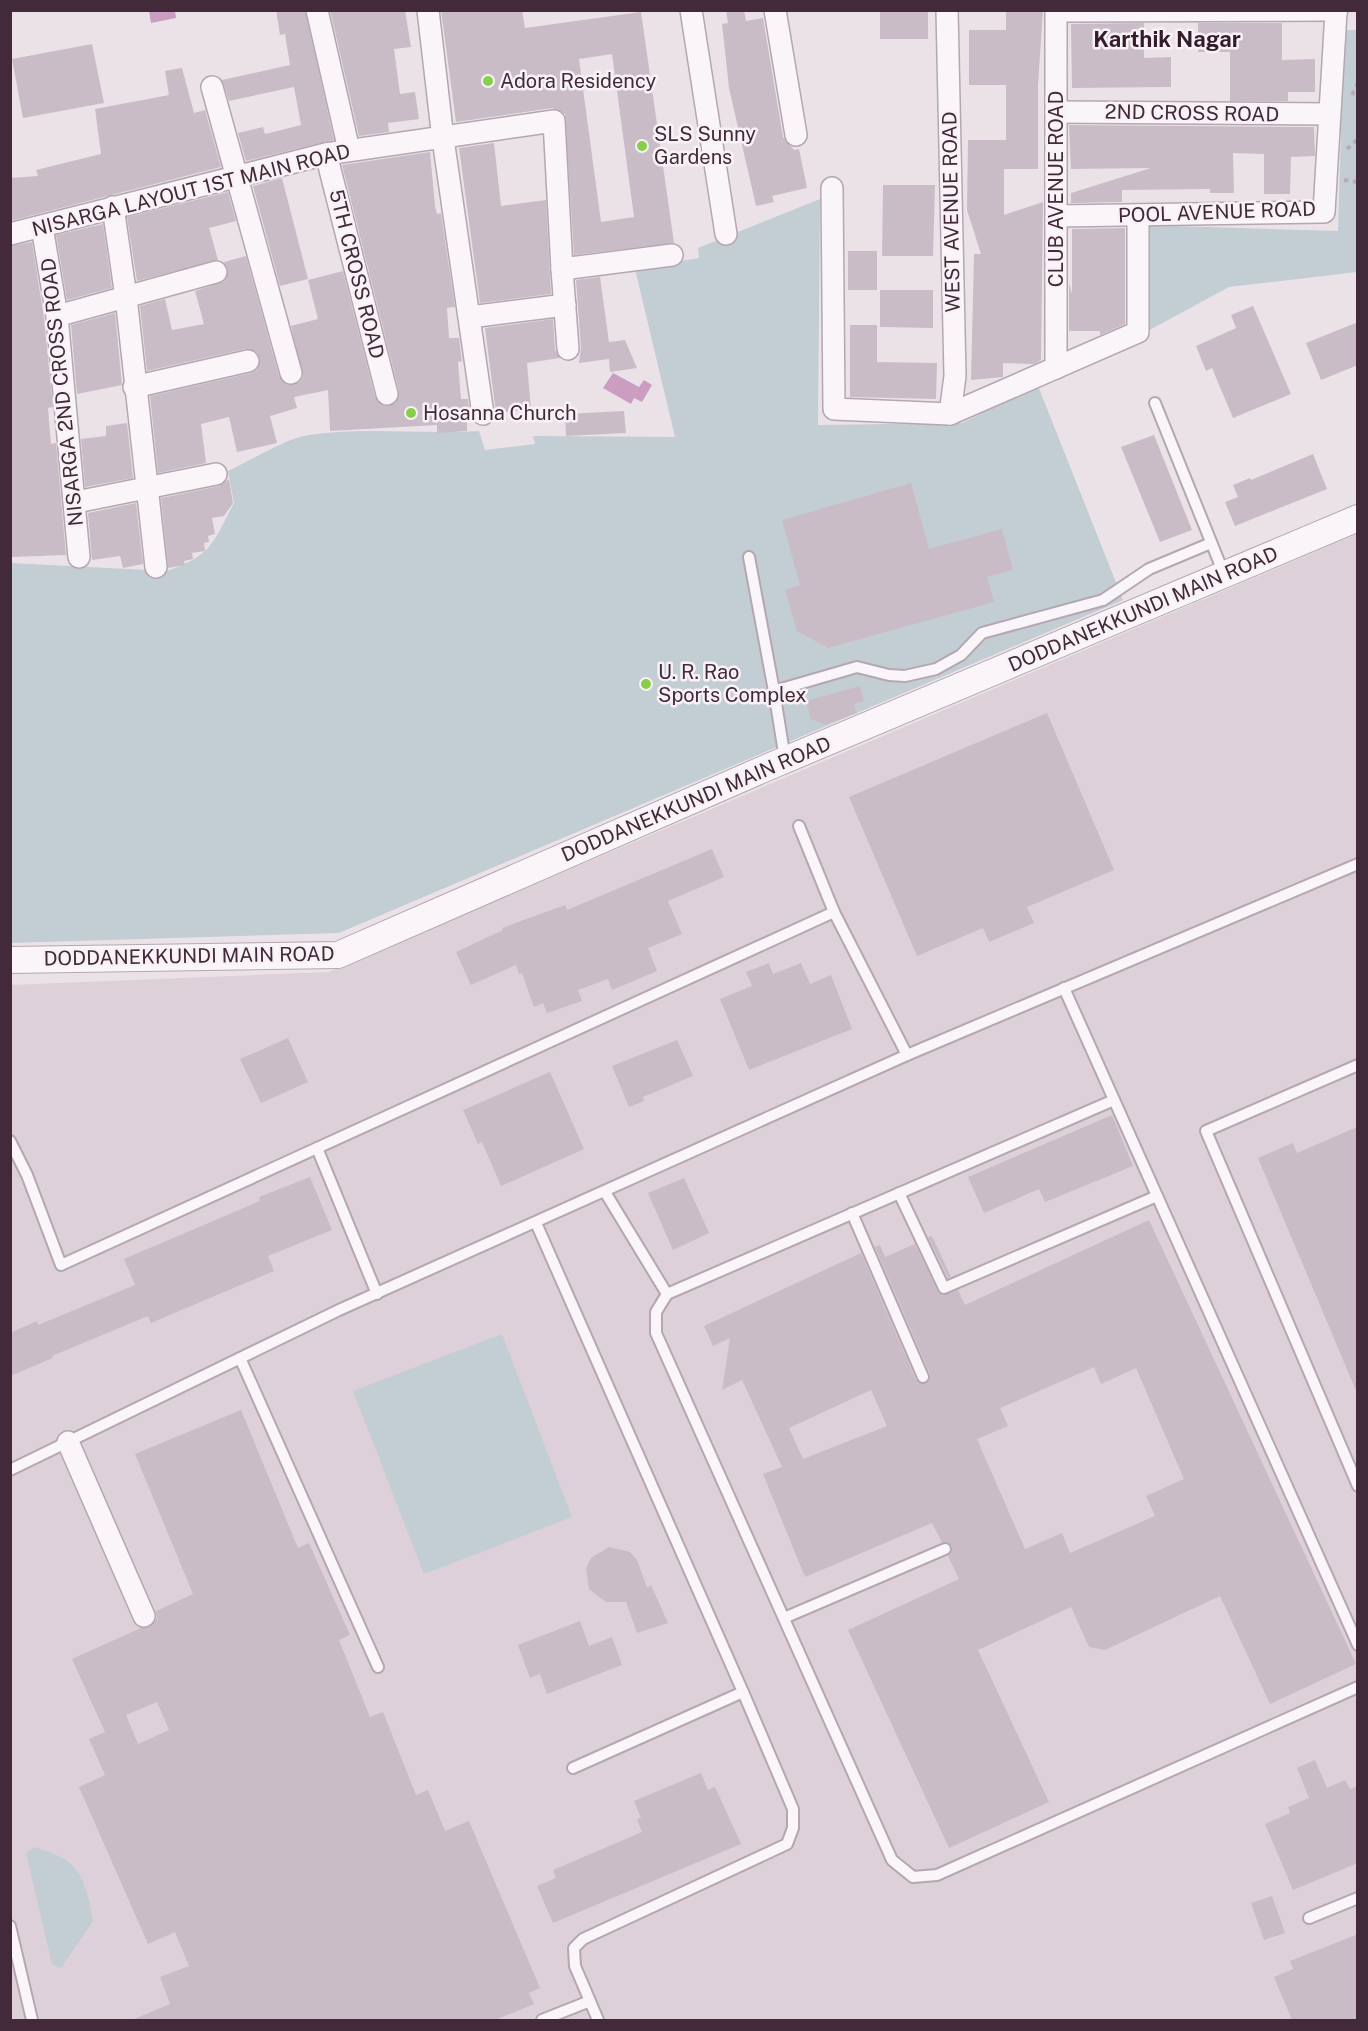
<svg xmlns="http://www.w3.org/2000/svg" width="1368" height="2031" viewBox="0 0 1368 2031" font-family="'Public Sans',sans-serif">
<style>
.built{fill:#ddd0d8}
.green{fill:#c3cdd4}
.water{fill:#ca9dc1}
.building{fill:#cabcc6;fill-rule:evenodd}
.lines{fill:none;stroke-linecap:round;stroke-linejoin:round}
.service-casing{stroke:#b5a7b1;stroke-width:14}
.minor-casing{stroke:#b5a7b1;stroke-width:24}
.tertiary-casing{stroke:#b5a7b1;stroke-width:28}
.path{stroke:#b7acb4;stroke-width:4;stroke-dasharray:4.5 4.5;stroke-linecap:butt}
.service{stroke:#f9f5f8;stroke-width:10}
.minor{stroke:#f9f5f8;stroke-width:21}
.tertiary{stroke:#f9f5f8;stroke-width:26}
.poi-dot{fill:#87cf48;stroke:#f8f2f6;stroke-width:2}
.labels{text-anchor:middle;stroke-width:5;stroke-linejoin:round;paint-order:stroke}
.poi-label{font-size:20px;fill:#432a3b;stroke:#f8f2f6;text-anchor:start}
.street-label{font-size:20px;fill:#432a3b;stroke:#f8f2f6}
.quarter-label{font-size:22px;font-weight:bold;fill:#341c2b;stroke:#f8f2f6}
</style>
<rect width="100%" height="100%" fill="#ebe2e8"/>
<path class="built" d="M1357,534v1486h-1346l-1,-1035 319,-13z"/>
<g class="green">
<path d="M1344,30h13v242l-128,15 -85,46v-108l194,6z"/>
<path d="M820,199l-2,226 144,-2 76,-37 85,214 -784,333 -328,10 -1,-380 157,8c46,-16 46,-29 67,-68l-6,-32c20,-9 56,-31 76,-35 57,-10 117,-1 175,-5l6,19 50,-6 -2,-8 142,1 -40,-168 64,-11 -1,-10z"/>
<path d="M502,1334l70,183 -148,57 -71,-183z"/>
<path d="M35,1847c10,4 27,9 35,16 15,14 20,39 23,58l-32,47 -9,-4 -26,-111z"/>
</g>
<g class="water">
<path d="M149,11h26l1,7 -25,5z"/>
<path d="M613,373l26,14 5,-7 8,5 -10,17 -8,-4 -3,6 -28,-16z"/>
</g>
<g class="building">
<path d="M276,10h29l29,130 -88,21 -8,-28 25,-6 2,7 36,-9 -7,-38 -65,14 -7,-21 68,-15 -5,-31 -5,1z"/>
<path d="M330,10h75l6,37 -17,2 6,45 15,-2 4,27 -31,4 1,9 -30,4z"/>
<path d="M441,10h81l3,18 116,-16 33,231 -100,12 -9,-141 -13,-6 -96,14zM612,54l22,163 -33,5 -22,-163z"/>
<path d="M726,10h18l2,11 17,-3 20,119 11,13 5,-1 8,39 -35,8 2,6 -18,4 -27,-118 -7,-64 6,-1z"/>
<rect x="880" y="10" width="48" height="29"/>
<path d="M1006,10h37l-5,75v84h-34v46l39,-13 -2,158 -7,4 -31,-1v14l-32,3 3,-126h7l-14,-44 1,-70h38v-55h-37v-55h37z"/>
<path d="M1144,23v35l27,-1v30l-99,1 -1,-64z"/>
<path d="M1198,23h84v37l33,-1v33h-27v9h-58v-49h-32z"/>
<path d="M92,44l12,59 -81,15 -11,-59z"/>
<path d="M182,68l12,45 11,-3 16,57 -211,54v-43l28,-2 -2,-6 65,-16 -6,-45 74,-14 -4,-24z"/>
<path d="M1069,125l245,2 1,29 -24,1 -1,37h-26v-40l-31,-1 1,40h-24v-4l-88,1v12l-51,1v-10l80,-25 -80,1z"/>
<path d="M494,143l7,63 45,-6 5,94 -71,9 -21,-155z"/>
<path d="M430,152l5,54 2,8 4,-1 14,94 -8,1 2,30h10l3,23 -4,1 3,37h7l2,17h-3v15l-30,2v-8l-107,6 -2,-41 -34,7 3,11 -27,8 7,27 -40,9 -8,-35 -28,7 5,39 -48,10 -8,-77 101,-23 6,-3 3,-11 -3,-7 -12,-3 -98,22 -7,-65 25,-7 7,31 32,-6 -9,-33 30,-10 3,-12 -4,-7 22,-6 33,120 9,9 12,-3 3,-6 -12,-50 27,-7 -10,-39 35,-9 32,126 9,9 12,-3 3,-12 -57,-226z"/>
<path d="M282,178l26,101 -28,7 -27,-100z"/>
<path d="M883,185h52l-2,71h-51z"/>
<path d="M228,192l8,29 -27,7 9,32 -81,21 -10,-64z"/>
<path d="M103,224l9,64 -45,12 -11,-65z"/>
<path d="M1125,228v96l-25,11v-4h-31v-48l3,11v-65z"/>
<path d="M32,242l12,76 9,89 -5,1 3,36 5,-1 10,112 -54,2 -2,-311z"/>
<rect x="848" y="251" width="29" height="39"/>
<path d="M600,277l9,65 16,-2 12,28 -27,4 -1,-13 -30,4 2,-15 -5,-68z"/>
<path d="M880,290h53v38l-53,-1z"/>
<path d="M1253,306l38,88 -58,24 -21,-50 -6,3 -10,-25 40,-18 -5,-13z"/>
<path d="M115,313l7,72 -45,9 -6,-69z"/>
<path d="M553,319l2,31 5,8 -33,5 4,46 -35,4 -11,-85z"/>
<path d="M1358,322v43l-37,15 -15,-37z"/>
<path d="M850,325h27v37l60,1 -1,36 -86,-2z"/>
<path d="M624,411l2,22 -60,3 -1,-22z"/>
<path d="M127,423l6,55 -48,9 -4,-48 25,-3v-10z"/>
<path d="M1154,435l38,95 -32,12 -39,-95z"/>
<path d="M1313,454l14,35 -92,37 -10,-24 13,-5 -5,-12 17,-7 1,2z"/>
<path d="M229,479l4,24 -9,13 -12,2 3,16 -7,2 1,6 -5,1 1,8 -13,2 1,6 -9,2 1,4 -17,3 -7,-70 58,-12z"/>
<path d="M911,483l18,66 73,-20 11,41 -26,7 7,25 -166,46 -31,-17 -12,-41 15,-5 -18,-65z"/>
<path d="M136,503l7,61 -20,4 -3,-12 -28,4 -4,-47z"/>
<path d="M860,686l4,15 -10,3 3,9 -32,12 -14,-6 -5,-18z"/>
<path d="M1047,713l67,157 -87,37 7,16 -45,19 -6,-14 -66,28 -68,-159z"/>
<path d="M712,849l12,28 -56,24 14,33 -34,14 9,23 -45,19 -4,-11 -30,11 4,11 -35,12 -4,-10 -9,4 -12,-34 -3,1 -3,-9 -45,20 -15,-33 47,-22 -1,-2 63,-23 2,5z"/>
<path d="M769,963l4,11 28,-11 9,21 21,-9 21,54 -103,41 -29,-71 32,-13 -6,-14z"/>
<path d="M288,1038l20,44 -47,21 -21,-44z"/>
<path d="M677,1040l16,36 -50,21 1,4 -15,6 -17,-41z"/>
<path d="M550,1072l34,77 -83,37 -19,-44 -4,2 -15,-34z"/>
<path d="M1112,1115l21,51 -88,36 -6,-13 -55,24 -16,-36z"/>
<path d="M1357,1127v266l-99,-235 35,-15 4,10z"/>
<path d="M310,1177l22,53 -64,26 6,15 -123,52 -3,-7 -96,40 1,2 -43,18v-43l27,-12 1,4 97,-40 -11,-26 136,-58 -1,-4z"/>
<path d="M684,1178l25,55 -36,17 -25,-57z"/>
<path d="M1149,1220l207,444 -86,40 -50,-108 -115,54 -16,-3 -18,-40 -93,43 71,152 -100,46 -101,-218 111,-51 -11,-23 4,-6v-4l-10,-4 -10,-19 -127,54 -42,-103 19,-7 -40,-87 -20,10 8,-52 -17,8 -9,-20 157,-73 55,127 9,4 4,-3 1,-7 -55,-127 5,-2 5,12 30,-13 23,48 6,3 14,-5 7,15zM1094,1367l7,17 35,-16 48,111 -38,17 9,20 -85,37 -8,-20 -37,16 -48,-110 31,-13 -8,-18zM871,1390l16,36 -84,33 -14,-31z"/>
<path d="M932,1236l19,41 -3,1 -20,-41z"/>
<path d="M241,1410l57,138 11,-5 41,92 -11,5 31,77 13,-5 33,83 12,-5 17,41 24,-10 71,167 -11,5 5,11 -39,16h-363l38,-16 -10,-27 29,-11 -14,-34 -27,12 -69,-157 26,-12 -16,-36 16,-7 -33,-73 69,-31 9,-1 7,-9 -1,-7 37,-17 -58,-140zM157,1702l12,28 -31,14 -12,-29z"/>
<path d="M609,1547l21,5 7,8 10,28 4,-3 17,38 -31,10 -11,-31h-20l-17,-13 -3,-21 5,-10z"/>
<path d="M580,1621l9,25 23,-9 10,28 -75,29 -7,-20 -10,4 -12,-33z"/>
<path d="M1315,1760l12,28 18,-8 5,9 8,-3v77l-65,27 -28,-66 25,-11 -2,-6 21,-9 -12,-30z"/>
<path d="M701,1773l7,17 7,-3 26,57 -188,79 -16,-37 19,-8 -3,-8 89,-38 -5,-13 4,-1 -7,-17z"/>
<path d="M1272,1896l13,37 -21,7 -13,-37z"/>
<path d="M1358,1934v86h-66l-18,-43 19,-8 -3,-8z"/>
</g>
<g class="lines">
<defs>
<g id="service">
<path d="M1155,403l69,171"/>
<path d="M749,557l25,134 83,-24 32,8 16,1 31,-7 25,-14 21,-22 121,-33 46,-31 62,-26"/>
<path d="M774,691l11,68"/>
<path d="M799,826l35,86"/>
<path d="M1064,988l294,657"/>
<path d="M1358,1065l-152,66 152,355"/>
<path d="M1114,1100l-447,194 -11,18v21l236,527 21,17 24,-2 421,-188"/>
<path d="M10,1141l17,34 34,90 773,-353 73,143"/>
<path d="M317,1148l60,146"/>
<path d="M605,1192l62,102"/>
<path d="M899,1193l45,95 213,-92"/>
<path d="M852,1213l71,164"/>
<path d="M536,1223l207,469 -170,76"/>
<path d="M240,1358l138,309"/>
<path d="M10,1470l329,-160 568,-255 451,-191"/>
<path d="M784,1618l161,-69"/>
<path d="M1309,1918l49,-20"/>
<path d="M10,1926l22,94"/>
<path d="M542,2020l48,-19"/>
<path d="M598,2020l-23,-54 -1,-18 9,-9 204,-95 6,-16v-19l-50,-117"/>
</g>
<g id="minor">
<path d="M317,10l32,140"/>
<path d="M428,10l15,129 40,275"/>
<path d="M691,10l35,224"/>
<path d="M775,10l21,125"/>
<path d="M947,10l8,366 -5,38"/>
<path d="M1056,10v358"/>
<path d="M1056,11l281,-1"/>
<path d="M212,87l79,286"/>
<path d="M1056,112l272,2"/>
<path d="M326,154l61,240"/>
<path d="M832,188l2,221 116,5 188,-82v-117"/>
<path d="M113,207l13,90 30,270"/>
<path d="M1057,216l267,-4 12,-200"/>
<path d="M42,227l15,89 22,241"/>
<path d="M10,234l316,-80 228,-33 8,148 110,-14"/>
<path d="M562,269l6,80"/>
<path d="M57,316l159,-44"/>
<path d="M470,317l95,-12"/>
<path d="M134,387l114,-26"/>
<path d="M76,502l140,-28"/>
<path d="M68,1442l76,174"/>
</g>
<path id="tertiary" d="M10,960l328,-5 428,-187 592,-250"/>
</defs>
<use href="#service" class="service-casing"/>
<use href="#minor" class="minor-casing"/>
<use href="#tertiary" class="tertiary-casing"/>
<g class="path">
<path d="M1352,95l6,-12"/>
<path d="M1347,149l11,-10"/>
<path d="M1344,180l14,2"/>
</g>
<use href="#service" class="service"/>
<use href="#minor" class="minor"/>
<use href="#tertiary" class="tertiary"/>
</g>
<g class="poi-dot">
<circle cx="488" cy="81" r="6"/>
<circle cx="642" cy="146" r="6"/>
<circle cx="411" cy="413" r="6"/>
<circle cx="646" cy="684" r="6"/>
</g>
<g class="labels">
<g class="poi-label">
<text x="500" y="88">Adora Residency</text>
<text x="654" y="141">SLS Sunny<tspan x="654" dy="23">Gardens</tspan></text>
<text x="423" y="420">Hosanna Church</text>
<text x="658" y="679">U. R. Rao<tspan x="658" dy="23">Sports Complex</tspan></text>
</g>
<g class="street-label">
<text transform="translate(1192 113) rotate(1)" y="7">2ND CROSS ROAD</text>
<text transform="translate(1056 189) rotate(-90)" y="7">CLUB AVENUE ROAD</text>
<text transform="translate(191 190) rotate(-14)" y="7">NISARGA LAYOUT 1ST MAIN ROAD</text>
<text transform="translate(951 212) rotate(-91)" y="7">WEST AVENUE ROAD</text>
<text transform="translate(1217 212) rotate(-2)" y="7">POOL AVENUE ROAD</text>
<text transform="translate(357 274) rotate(76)" y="7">5TH CROSS ROAD</text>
<text transform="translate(62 392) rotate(-96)" y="7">NISARGA 2ND CROSS ROAD</text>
<text transform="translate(1143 609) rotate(-23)" y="7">DODDANEKKUNDI MAIN ROAD</text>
<text transform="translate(696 799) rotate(-23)" y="7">DODDANEKKUNDI MAIN ROAD</text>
<text transform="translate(189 956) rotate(-1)" y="7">DODDANEKKUNDI MAIN ROAD</text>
</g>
<g class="quarter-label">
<text x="1167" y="47">Karthik Nagar</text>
</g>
</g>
<rect width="1368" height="2031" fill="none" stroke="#432a3b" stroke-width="24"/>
</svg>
